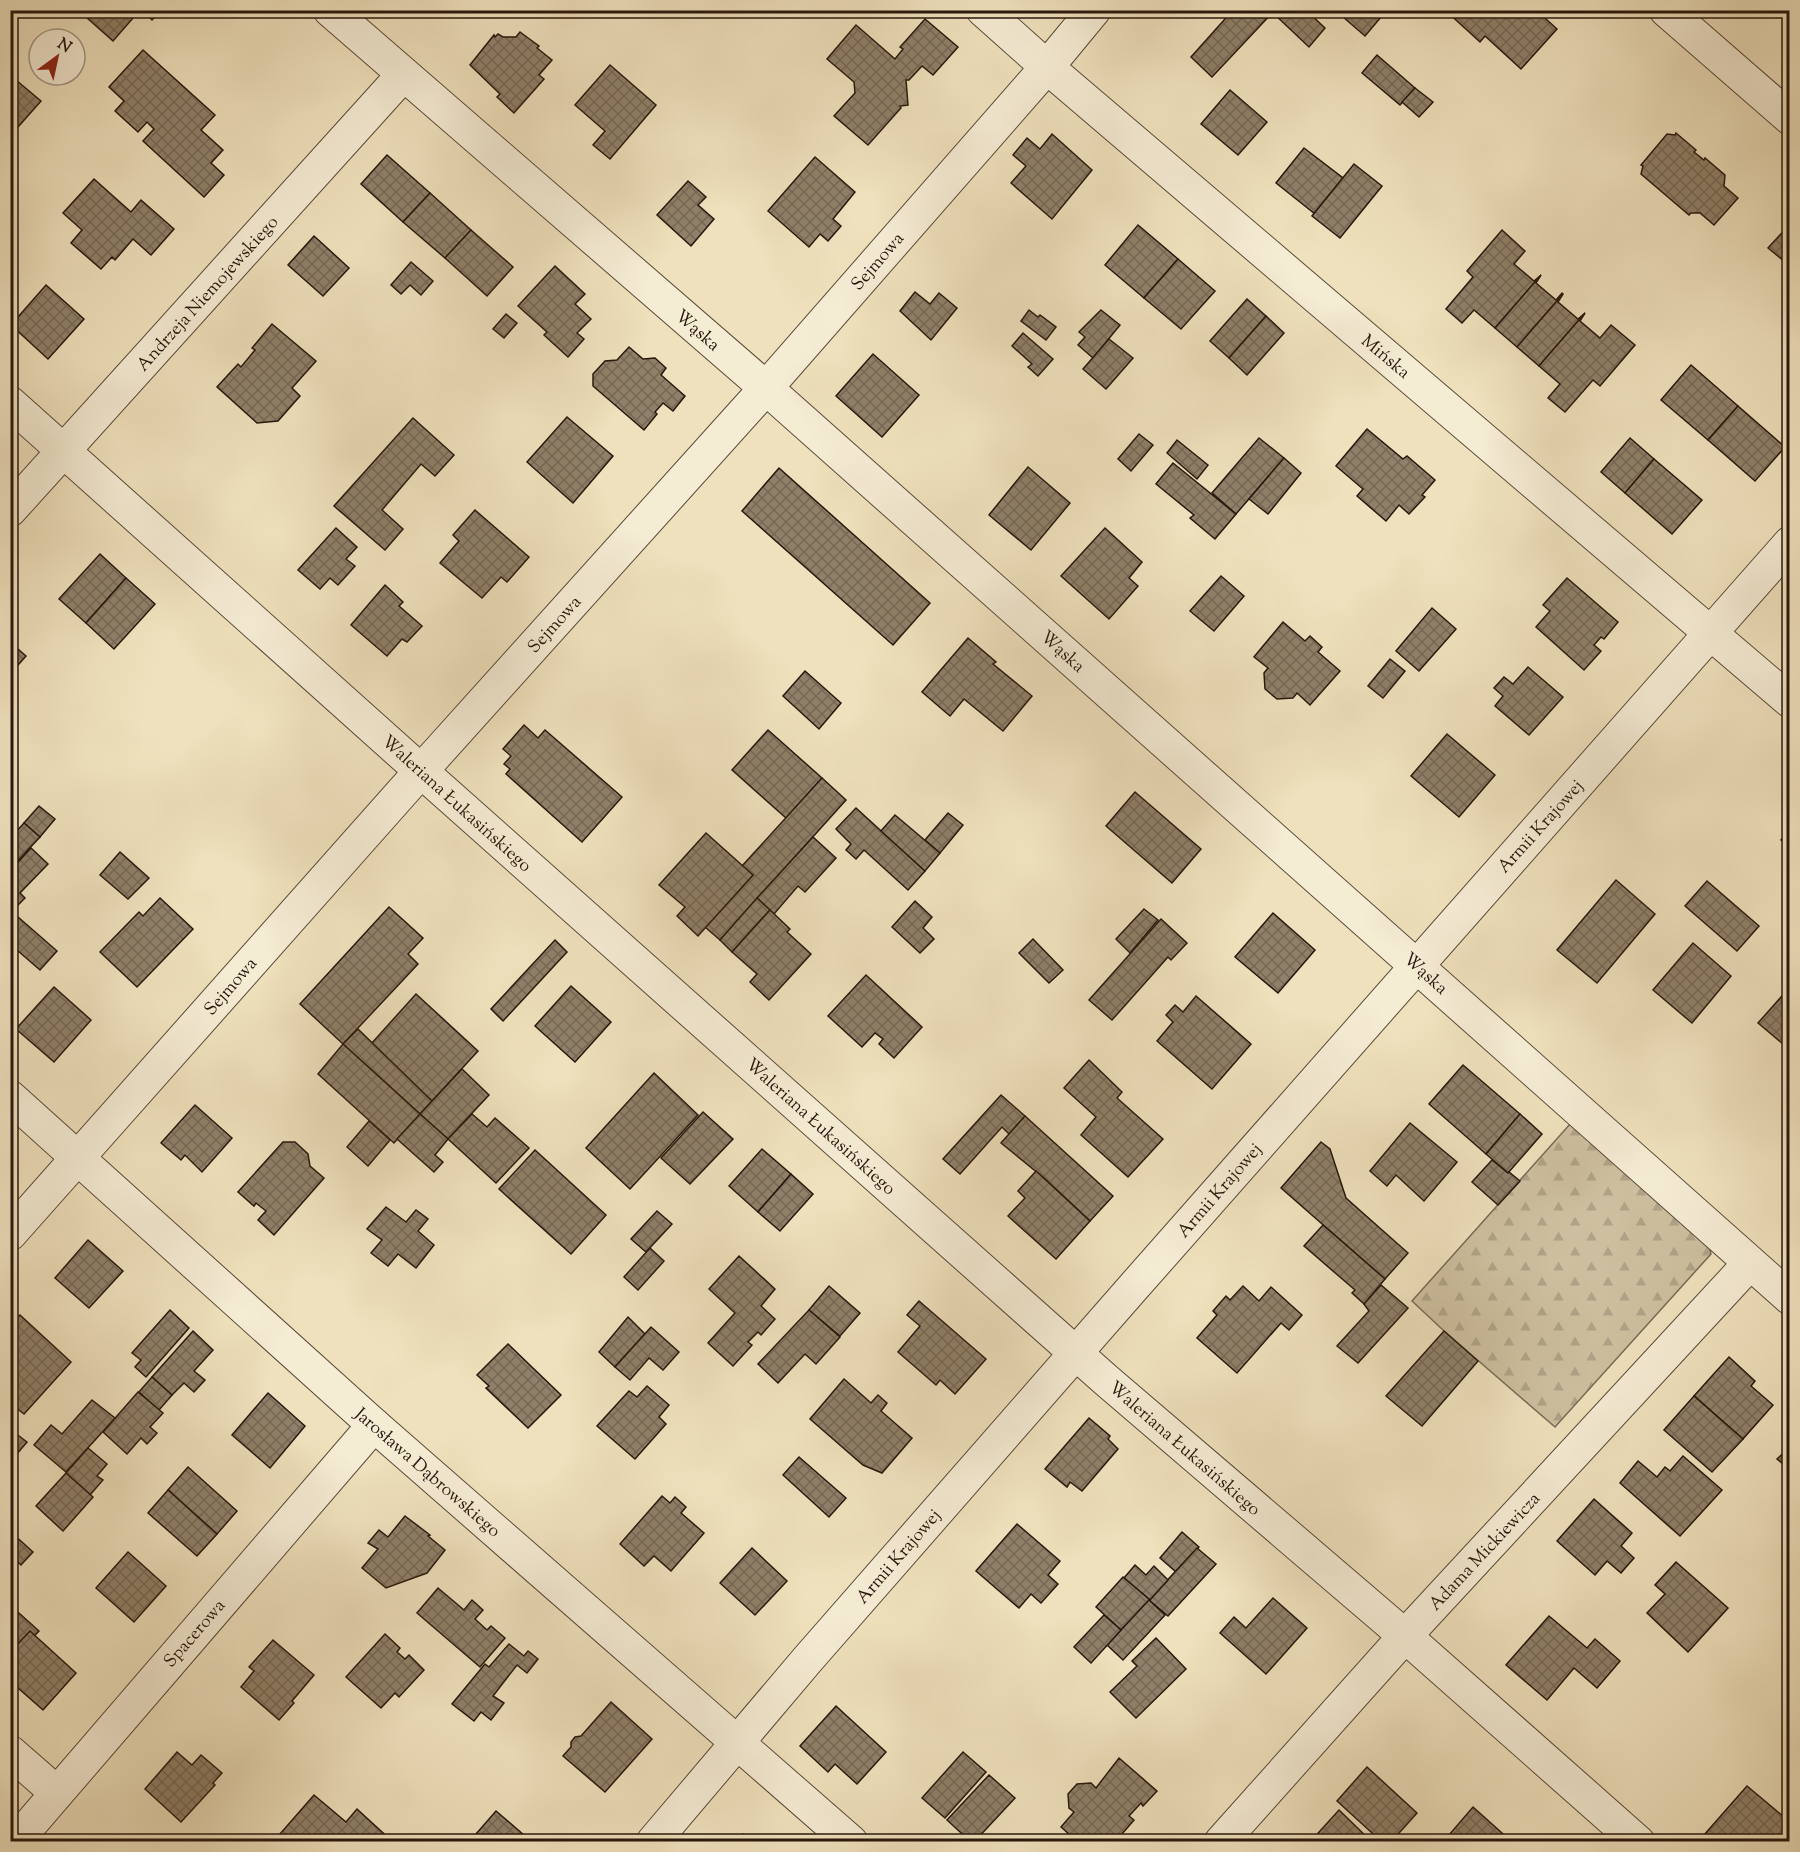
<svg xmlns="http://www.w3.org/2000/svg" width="1800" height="1852" viewBox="0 0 1800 1852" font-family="'Sorts Mill Goudy',serif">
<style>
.forest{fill:url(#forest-firs);stroke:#7a6b56;stroke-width:1.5}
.building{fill:url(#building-cross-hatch);stroke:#28170d;stroke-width:1.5}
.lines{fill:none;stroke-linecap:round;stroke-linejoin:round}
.minor-casing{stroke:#5a4a39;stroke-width:35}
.minor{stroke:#f5ecd4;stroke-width:33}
.labels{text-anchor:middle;stroke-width:4.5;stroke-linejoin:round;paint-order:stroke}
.street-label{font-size:18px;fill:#28170d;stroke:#f5ecd4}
</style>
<defs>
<pattern id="forest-firs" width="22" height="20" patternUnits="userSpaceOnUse" patternTransform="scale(1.5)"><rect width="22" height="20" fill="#cdbf9f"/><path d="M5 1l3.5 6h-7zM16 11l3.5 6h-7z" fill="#b0a388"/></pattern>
<pattern id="building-cross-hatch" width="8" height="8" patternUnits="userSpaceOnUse" patternTransform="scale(1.5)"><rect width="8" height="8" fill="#8f8069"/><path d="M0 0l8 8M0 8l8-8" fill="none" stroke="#756855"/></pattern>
</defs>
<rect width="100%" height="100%" fill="#efe1bd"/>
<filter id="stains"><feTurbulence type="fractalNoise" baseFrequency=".00333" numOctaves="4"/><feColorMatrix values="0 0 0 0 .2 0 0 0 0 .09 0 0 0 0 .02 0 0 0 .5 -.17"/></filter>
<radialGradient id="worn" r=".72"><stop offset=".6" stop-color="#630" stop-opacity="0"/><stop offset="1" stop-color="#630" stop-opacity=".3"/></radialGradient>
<path class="forest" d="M1571,1123l138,122 2,9 -156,173 -111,-96 -32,-30z"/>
<g class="building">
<path d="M10,10h9l-7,8z"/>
<path d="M94,10h46l-27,31 -26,-23z"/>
<path d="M142,10h19l-9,10z"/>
<path d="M1233,10l41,1 -62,66 -21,-20z"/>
<path d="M1306,10l19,18 -16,19 -37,-35 2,-2z"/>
<path d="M1335,10h52l-22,26z"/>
<path d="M1445,10h91l21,19 -36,40 -36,-33 -5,6z"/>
<path d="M925,19l33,28 -25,28 -11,-9 -13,14h-3l2,25 -8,1 1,2 -33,37 -34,-29 21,-23 -1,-11 -27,-23 29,-34 39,34 8,-10 -3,-2z"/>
<path d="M520,32l19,14 -2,2 15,12 -13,15 5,4 -30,34 -17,-16 3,-3 -30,-29 24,-30 1,2 3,-3 5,3h13z"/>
<path d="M143,50l72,65 -14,15 22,20 -12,13 13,12 -20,22 -61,-56 11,-12 -7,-7 -9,10 -23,-21 9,-10 -15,-14z"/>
<path d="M1377,55l38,33 -15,17 -38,-32z"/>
<path d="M610,65l46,40 -46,54 -17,-14 12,-14 -30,-26z"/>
<path d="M10,75l31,26 -31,35z"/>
<path d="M1415,88l18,14 -14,15 -17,-15z"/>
<path d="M1230,90l37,32 -29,33 -37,-31z"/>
<path d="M1676,133l20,17 -2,2 10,8 1,-2 20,17 -1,11 14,12 -24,27 -14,-12h-9l-2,2 -48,-41 2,-8 -2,-1 26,-31 8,1z"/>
<path d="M1052,134l40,36 -40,49 -41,-36 15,-17 -13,-11 14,-17 13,11z"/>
<path d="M1304,148l39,30 -28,36 -39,-31z"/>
<path d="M387,155l43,38 -27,29 -42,-38z"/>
<path d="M815,157l40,35 -22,27 8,7 -13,15 -8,-7 -11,13 -41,-36z"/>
<path d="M1354,164l28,22 -42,52 -28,-22z"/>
<path d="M94,179l37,33 10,-12 33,29 -23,26 -18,-16 -18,21 -3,-3 -11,12 -30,-26 11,-13 -19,-17z"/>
<path d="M688,181l18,16 -8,8 16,14 -23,27 -34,-31z"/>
<path d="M430,193l41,37 -26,28 -42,-36z"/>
<path d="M1790,224v42l-22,-18z"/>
<path d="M1138,225l40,34 -34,39 -39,-33z"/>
<path d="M471,230l42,37 -26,29 -42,-38z"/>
<path d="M1502,230l23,21 -11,13 20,17 7,-6 -46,53 -21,-18 -12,13 -16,-14 27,-32 -6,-6z"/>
<path d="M314,236l35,32 -26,28 -35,-31z"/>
<path d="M1178,259l37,32 -34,38 -37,-31z"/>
<path d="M411,262l22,19 -12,14 -11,-10 -9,9 -10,-9z"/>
<path d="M555,266l30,28 -10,10 16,15 -14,14 7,6 -16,18 -24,-22 3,-3 -29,-26z"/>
<path d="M1541,275l-5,8 20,17 6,-7 1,1 -46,53 -22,-19z"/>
<path d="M46,285l38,34 -36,40 -37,-34z"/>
<path d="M915,292l15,12 9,-11 18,15 -26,32 -31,-29z"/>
<path d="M1563,294l-5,8 20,17 7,-6 -46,53 -22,-19z"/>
<path d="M1247,299l19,17 -37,42 -19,-17z"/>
<path d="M1029,310l9,7 2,-2 16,12 -10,13 -25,-19z"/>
<path d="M1101,310l19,15 -27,33 -15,-13 7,-8 -6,-5z"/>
<path d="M1585,313l-5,8 20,17 11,-13 24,20 -35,41 -7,-6 -28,32 -17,-14 12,-14 -21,-18z"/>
<path d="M506,314l11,9 -13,15 -11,-9z"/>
<path d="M1266,316l18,17 -37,42 -18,-17z"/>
<path d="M272,324l44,37 -24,27 8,8 -22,25 -21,2 -40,-36 21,-23 3,3 14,-17 -3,-2z"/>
<path d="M1023,333l30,26 -15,17 -10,-9 4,-3 -20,-18z"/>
<path d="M1109,339l24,19 -27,31 -23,-20z"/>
<path d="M629,347l14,12 12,-1 11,10 -5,7 24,21 -12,15 -10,-8 -8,9 2,2 -13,16 -51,-44v-12l12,-13 12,-1z"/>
<path d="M873,354l46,41 -37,42 -46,-41z"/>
<path d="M1691,365l47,41 -30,34 -47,-40z"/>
<path d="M1738,406l47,41 -30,34 -47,-41z"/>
<path d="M567,417l46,39 -40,47 -46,-41z"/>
<path d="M413,418l41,37 -19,21 -14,-12 -39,46 21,19 -18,21 -51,-44z"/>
<path d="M1367,429l36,30 4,-3 28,24 -13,15 3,2 -16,17 -10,-9 -13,16 -29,-25 6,-7 -27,-23z"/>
<path d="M1139,434l14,11 -22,26 -13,-12z"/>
<path d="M1259,438l25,20 -48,56 -24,-21z"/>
<path d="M1630,438l24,21 -29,34 -24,-21z"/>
<path d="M1177,440l31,25 -11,14 -30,-26z"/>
<path d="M1284,458l17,15 -33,41 -19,-15z"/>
<path d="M1654,459l48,41 -30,34 -47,-41z"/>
<path d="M1173,463l63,51 -21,25 -25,-21 4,-3 -38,-31z"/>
<path d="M1028,467l42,36 -39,47 -42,-35z"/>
<path d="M779,468l151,135 -37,42 -151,-134z"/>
<path d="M475,510l54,47 -22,25 -6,-5 -19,21 -42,-35 19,-22 -6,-6z"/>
<path d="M336,528l21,19 -11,12 9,7 -17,19 -8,-7 -10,11 -22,-19z"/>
<path d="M1105,528l37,34 -13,16 9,8 -29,33 -48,-43z"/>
<path d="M100,554l26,24 -40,45 -27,-24z"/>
<path d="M1221,576l23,20 -30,35 -24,-20z"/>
<path d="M126,578l29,26 -41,45 -28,-26z"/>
<path d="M1567,578l51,44 -14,17 -3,-2 -7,8 7,6 -17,19 -48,-43 14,-16 -7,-6z"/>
<path d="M385,585l18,17 -4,4 23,20 -15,16 -5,-3 -15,17 -36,-31z"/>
<path d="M1432,608l24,21 -37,42 -23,-20z"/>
<path d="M1283,622l22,19 5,-5 12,11 -4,5 22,19 -30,34 -13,-12 -4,5 -16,1 -12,-10 -1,-16 4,-5 -14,-11z"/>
<path d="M968,638l28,24 -3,2 39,32 -29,35 -39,-32 -14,17 -28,-24z"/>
<path d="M10,642l16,14 -16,18z"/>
<path d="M1390,659l15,12 -22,27 -15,-12z"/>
<path d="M1528,667l35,30 -34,38 -34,-29 8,-10 -9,-8 10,-11 9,7z"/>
<path d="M805,671l36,32 -22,26 -36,-33z"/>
<path d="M524,725l14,13 7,-8 77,67 -40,45 -76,-68 4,-5 -6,-5 7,-8 -8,-7z"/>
<path d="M768,730l54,48 -36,40 -54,-48z"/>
<path d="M1447,734l48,41 -36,42 -48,-41z"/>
<path d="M822,778l24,22 -126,140 -15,-13 48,-52 -11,-9z"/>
<path d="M1135,792l66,57 -29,34 -66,-57z"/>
<path d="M39,806l16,13 -15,18 -16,-14z"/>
<path d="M856,808l69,63 -17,19 -44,-40 -8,9 -10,-9 5,-6 -15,-15z"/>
<path d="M948,813l15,12 -23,28 -15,-13z"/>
<path d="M895,815l45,38 -15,18 -44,-40z"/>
<path d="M24,823l16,14 -30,32v-35l4,-4 2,2z"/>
<path d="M1790,831v16l-9,-7z"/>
<path d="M706,833l47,42 -55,61 -21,-20 8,-9 -26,-22z"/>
<path d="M813,837l23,21 -31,34 -7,-6 -24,28 -17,-16z"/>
<path d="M31,848l17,16 -28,29 5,5 -13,13 -2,-40z"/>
<path d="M120,852l29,26 -21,21 -28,-24z"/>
<path d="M1616,880l39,34 -58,69 -40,-33z"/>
<path d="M1707,881l52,45 -22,25 -52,-45z"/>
<path d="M160,898l33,31 -56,58 -37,-35 39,-40 4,4z"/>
<path d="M757,898l13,12 -38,42 -12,-12z"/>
<path d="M915,901l17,16 -9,11 11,11 -14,14 -28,-26z"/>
<path d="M389,907l34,31 -15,16 10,10 -75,80 -43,-40z"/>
<path d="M1144,909l14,11 -28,33 -14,-14z"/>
<path d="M10,910l47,41 -17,19 -30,-26z"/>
<path d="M770,910l20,19 -3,3 24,22 -42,46 -19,-18 7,-8 -25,-22z"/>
<path d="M1273,913l42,37 -37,43 -43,-36z"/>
<path d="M1161,919l26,24 -16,17 -3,-3 -56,63 -23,-20z"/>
<path d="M1033,939l30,31 -14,13 -30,-30z"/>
<path d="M555,940l12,12 -64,69 -12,-12z"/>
<path d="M1693,943l38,33 -39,47 -39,-33z"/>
<path d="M866,975l56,52 -28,31 -15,-14 4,-5 -8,-6 -13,14 -34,-31z"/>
<path d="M571,986l40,36 -36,40 -40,-36z"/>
<path d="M54,987l37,33 -37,42 -38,-33z"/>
<path d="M1790,987v63l-32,-27z"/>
<path d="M416,994l62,57 -46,50 -61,-57z"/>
<path d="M1196,996l55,48 -39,45 -55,-48 16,-19 -7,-7 9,-10 8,7z"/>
<path d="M358,1029l74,72 -12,13 -77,-70z"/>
<path d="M343,1044l77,70 -26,29 -76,-69z"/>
<path d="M1089,1060l33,32 -5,6 46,41 -35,38 -47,-42 15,-18 -32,-29z"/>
<path d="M1463,1065l57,49 -34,40 -57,-50z"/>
<path d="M462,1069l27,26 -41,44 -28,-25z"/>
<path d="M654,1073l44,42 -68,74 -44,-41z"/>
<path d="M1001,1095l24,21 -16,18 -7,-7 -42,47 -17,-15z"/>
<path d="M195,1105l37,33 -30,34 -17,-17 -4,5 -20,-17z"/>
<path d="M703,1112l30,27 -43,45 -29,-26z"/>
<path d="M420,1114l28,25 -13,16 8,7 -9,10 -37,-33z"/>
<path d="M472,1114l15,13 8,-9 34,30 -33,35 -48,-44z"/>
<path d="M1520,1114l22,20 -34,39 -22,-19z"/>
<path d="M1025,1116l88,80 -23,25 -46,-43 -43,-35z"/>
<path d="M369,1121l21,19 -22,26 -21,-19z"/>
<path d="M1410,1123l47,39 -33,39 -28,-26 -9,11 -17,-15z"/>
<path d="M283,1142h12l13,12 2,12 14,12 -50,57 -16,-15 8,-9 -10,-8 -2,3 -16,-14z"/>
<path d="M1321,1142l9,7 16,49 62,55 -23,26 -104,-91z"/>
<path d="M762,1149l29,25 -33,38 -29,-26z"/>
<path d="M535,1150l71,65 -35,39 -72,-65z"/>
<path d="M1492,1160l16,13 1,-1 11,9 -22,24 -26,-23z"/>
<path d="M1036,1171l54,50 -34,38 -48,-43 17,-18 -7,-7z"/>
<path d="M791,1174l22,20 -33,37 -22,-19z"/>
<path d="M386,1207l20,15 10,-12 12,9 -10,12 16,14 -18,23 -18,-14 -10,12 -17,-13 11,-13 -15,-11z"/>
<path d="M657,1211l15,13 -26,28 -15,-13z"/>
<path d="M1323,1225l62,54 -21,25 -12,-11 3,-3 -51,-44z"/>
<path d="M88,1240l35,31 -34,37 -34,-30z"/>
<path d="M650,1248l14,13 -26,29 -14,-13z"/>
<path d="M739,1256l36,33 -14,17 14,13 -14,16 -3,-3 -10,10 4,3 -19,21 -25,-23 27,-30 -26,-24z"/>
<path d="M1381,1285l27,23 -50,55 -21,-17 32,-35 -5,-7z"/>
<path d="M829,1286l31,27 -20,23 -31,-26z"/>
<path d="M1243,1286l16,15 12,-14 31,28 -13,15 -8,-7 -44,50 -40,-35 20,-23 -4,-4 13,-15 4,4z"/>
<path d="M919,1301l67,58 -31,35 -15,-14 -4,5 -38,-33 22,-26 -13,-11z"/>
<path d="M170,1310l19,18 -43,49 -11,-10 6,-7 -9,-7z"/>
<path d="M809,1310l31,27 -24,27 -11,-10 -27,29 -20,-19z"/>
<path d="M20,1315l51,47 -47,52 -14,-11v-78z"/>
<path d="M628,1317l17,17 -30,33 -16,-15z"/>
<path d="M651,1327l28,25 -16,18 -14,-12 -19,22 -15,-13z"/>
<path d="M193,1331l20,19 -19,21 11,9 -11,12 -10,-9 -12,12 -20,-18z"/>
<path d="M1444,1331l34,30 -56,65 -36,-30z"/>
<path d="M508,1344l53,51 -33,33 -42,-40 3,-2 -12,-11z"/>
<path d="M1729,1357l26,24 -4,5 22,19 -30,34 -49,-43z"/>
<path d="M152,1377l20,18 -13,15 -20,-18z"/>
<path d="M844,1379l27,24 7,-8 9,8 -6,8 31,27 -30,35 -19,-8 -53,-46z"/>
<path d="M647,1386l22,19 -10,12 7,7 -31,35 -38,-33 32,-35 8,6z"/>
<path d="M138,1392l25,21 -13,14 7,6 -10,11 -6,-6 -14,16 -24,-22z"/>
<path d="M268,1393l37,33 -35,42 -38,-33z"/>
<path d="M1694,1396l49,43 -31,33 -48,-42z"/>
<path d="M92,1400l23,18 -49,54 -32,-27 17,-20 11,9z"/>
<path d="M1089,1418l21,18 -2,3 10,10 -36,42 -12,-9 -3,5 -22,-18z"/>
<path d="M10,1429l17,13 -17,20z"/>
<path d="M1790,1443v27l-13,-11 12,-11 -2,-2z"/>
<path d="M88,1448l19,16 -10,12 6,4 -13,15 -24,-22z"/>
<path d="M1683,1456l39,34 -42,46 -60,-53 18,-22 19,16 8,-10 5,4z"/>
<path d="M799,1457l47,41 -17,19 -46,-42z"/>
<path d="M188,1467l49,44 -20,23 -49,-44z"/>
<path d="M66,1473l27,24 -30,34 -27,-25z"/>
<path d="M168,1490l49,44 -20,22 -49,-43z"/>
<path d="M662,1496l8,7 5,-6 11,10 -5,6 23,20 -33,38 -17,-15 -10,10 -24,-22z"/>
<path d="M1594,1499l38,34 -11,13 13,12 -13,15 -14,-12 -12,14 -38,-34z"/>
<path d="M405,1516l25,19 -2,1 17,14 -18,23 -41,15 -24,-20 16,-19 -10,-6 11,-13 9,7z"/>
<path d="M1017,1524l43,37 -12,14 10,9 -17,19 -10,-9 -12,14 -43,-37z"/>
<path d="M1182,1532l17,15 -23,25 -16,-14z"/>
<path d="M12,1533l21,19 -12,13 -11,-10v-20z"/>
<path d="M752,1548l35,33 -32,34 -35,-32z"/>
<path d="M1197,1548l19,16 -48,52 -19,-16z"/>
<path d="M128,1552l38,34 -32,36 -38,-34z"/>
<path d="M1676,1562l52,46 -40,44 -41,-39 18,-19 -10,-9z"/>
<path d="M1135,1565l11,10 8,-9 14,14 -18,20 -26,-22z"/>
<path d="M1123,1577l27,23 -29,30 -25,-23z"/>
<path d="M438,1588l26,22 8,-10 11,10 -8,9 12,11 4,-4 14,12 -25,29 -63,-54z"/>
<path d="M1273,1598l34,30 -41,46 -46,-41 14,-16 12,11z"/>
<path d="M1149,1600l16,15 -42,45 -16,-15z"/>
<path d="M10,1605l29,26 -29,30z"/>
<path d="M1104,1615l17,15 -30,33 -17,-16z"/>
<path d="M1549,1616l38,32 8,-9 25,22 -23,27 -23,-20 -27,32 -41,-35z"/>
<path d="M30,1631l46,42 -33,37 -33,-29v-29z"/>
<path d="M385,1634l15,14 -3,4 8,7 4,-4 15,15 -25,27 -4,-4 -14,15 -35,-31z"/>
<path d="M1156,1638l30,31 -50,49 -26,-26 27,-26 -5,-5z"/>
<path d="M273,1640l41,35 -22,26 2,2 -15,17 -38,-33 13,-16 -5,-4z"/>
<path d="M509,1644l15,12 4,-5 10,8 -11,14 -10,-8 -24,31 11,7 -13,17 -10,-8 -7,9 -22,-17 33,-40 4,3z"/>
<path d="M611,1702l41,37 -47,53 -42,-36 8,-9v-5l4,-5 6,-1z"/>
<path d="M836,1706l50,46 -29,32 -22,-20 -7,8 -28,-26z"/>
<path d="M177,1752l15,13 9,-10 21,18 -9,10 2,2 -34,37 -36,-33z"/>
<path d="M963,1752l23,20 -41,46 -23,-20z"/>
<path d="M1119,1758l38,33 -14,15 -2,-3 -12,13 5,4 -19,22h-37l-17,-15 13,-15 -5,-4 -1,-14 9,-10 14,-1 5,5z"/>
<path d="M1367,1767l50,46 -26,29h-9l-45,-41z"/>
<path d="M989,1775l26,23 -41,44h-3l-24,-22z"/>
<path d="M1747,1786l43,36v14l-5,6h-74l-7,-7z"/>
<path d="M314,1795l32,27 11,-13 36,33h-120z"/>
<path d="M1473,1807l39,35h-69z"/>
<path d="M1339,1810l33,32h-62z"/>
<path d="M496,1811l36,31h-63z"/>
<path d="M743,1834l9,8h-16z"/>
</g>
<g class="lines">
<defs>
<g id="minor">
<path d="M330,10l436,378 1024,910"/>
<path d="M983,10l64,57 743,634"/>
<path d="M1666,10l124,108"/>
<path d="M10,403l411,368 685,609 299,256 233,206"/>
<path d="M10,510l393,-435"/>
<path d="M10,1097l364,328 477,417"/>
<path d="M10,1234l411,-463 345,-383 281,-321 47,-57"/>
<path d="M10,1752l47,41"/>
<path d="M15,1842l359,-417"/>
<path d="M653,1842l155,-183 322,-368 660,-748"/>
<path d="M1221,1842l184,-206 345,-373"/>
</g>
</defs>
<use href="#minor" class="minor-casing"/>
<use href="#minor" class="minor"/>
</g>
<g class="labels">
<g class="street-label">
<text transform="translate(877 261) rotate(-49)" y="6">Sejmowa</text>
<text transform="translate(207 293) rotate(-48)" y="6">Andrzeja Niemojewskiego</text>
<text transform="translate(698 330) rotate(41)" y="6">Wąska</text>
<text transform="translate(1386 356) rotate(40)" y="6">Mińska</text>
<text transform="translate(554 624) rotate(-48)" y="6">Sejmowa</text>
<text transform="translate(1063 651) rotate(42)" y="6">Wąska</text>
<text transform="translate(457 803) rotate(42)" y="6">Waleriana Łukasińskiego</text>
<text transform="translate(1540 826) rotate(-48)" y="6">Armii Krajowej</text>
<text transform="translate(1426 973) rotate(42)" y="6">Wąska</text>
<text transform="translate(230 986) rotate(-49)" y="6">Sejmowa</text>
<text transform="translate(821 1126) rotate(42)" y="6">Waleriana Łukasińskiego</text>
<text transform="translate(1219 1190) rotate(-49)" y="6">Armii Krajowej</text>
<text transform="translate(1185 1448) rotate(41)" y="6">Waleriana Łukasińskiego</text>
<text transform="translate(428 1472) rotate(41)" y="6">Jarosława Dąbrowskiego</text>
<text transform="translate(1484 1551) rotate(-47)" y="6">Adama Mickiewicza</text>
<text transform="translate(898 1556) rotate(-49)" y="6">Armii Krajowej</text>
<text transform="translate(194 1633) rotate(-49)" y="6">Spacerowa</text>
</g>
</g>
<rect width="1800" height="1852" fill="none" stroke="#efe1bd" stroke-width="36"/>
<rect x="12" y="12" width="1776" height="1828" fill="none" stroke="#28170d" stroke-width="3"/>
<rect x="18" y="18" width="1764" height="1816" fill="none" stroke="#28170d" stroke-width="1.5"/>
<g transform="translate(57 57) rotate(33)"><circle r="28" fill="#f5ecd4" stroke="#a39784" stroke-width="1.5"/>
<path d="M0-4.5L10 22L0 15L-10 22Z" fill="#8f2418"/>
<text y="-9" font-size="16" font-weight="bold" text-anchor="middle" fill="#28170d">N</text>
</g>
<rect width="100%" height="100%" filter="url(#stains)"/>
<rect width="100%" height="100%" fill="url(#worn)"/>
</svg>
